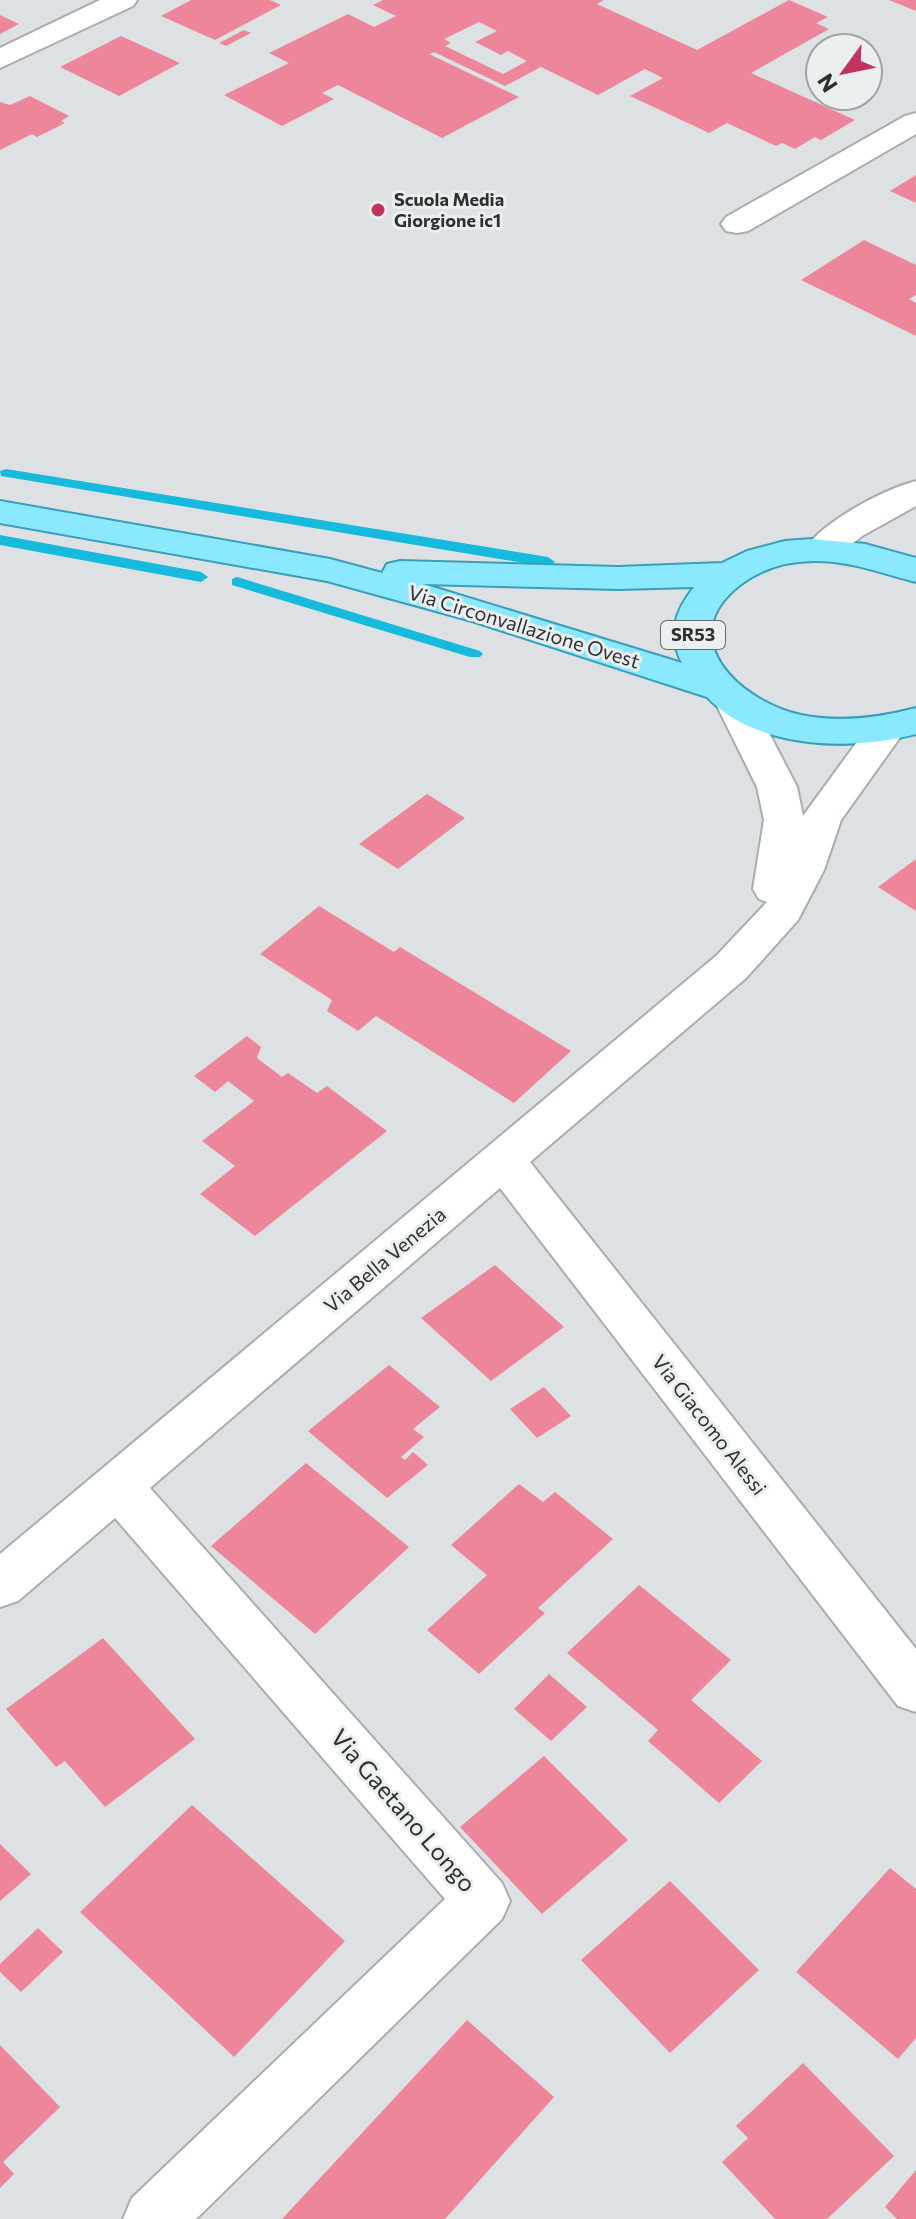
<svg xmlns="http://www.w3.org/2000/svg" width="916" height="2219" viewBox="0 0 916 2219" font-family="Commissioner,sans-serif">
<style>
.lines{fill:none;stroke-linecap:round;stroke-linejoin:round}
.stream{fill:#15badc;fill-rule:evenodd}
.building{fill:#ed869a;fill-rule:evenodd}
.minor-casing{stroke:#a9adae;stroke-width:4}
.tertiary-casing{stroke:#a9adae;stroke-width:4}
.primary-casing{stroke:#399eb7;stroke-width:4}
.minor{fill:#fff;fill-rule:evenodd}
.tertiary{fill:#fff;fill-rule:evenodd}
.primary{fill:#8be9ff;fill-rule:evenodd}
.poi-dot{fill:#c2335e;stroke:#ebeff0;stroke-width:3}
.labels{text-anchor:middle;stroke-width:6;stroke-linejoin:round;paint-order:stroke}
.far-poi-label{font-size:18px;font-weight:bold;fill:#2f3031;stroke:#ebeff0;text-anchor:start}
.shield{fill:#ebeff0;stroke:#67696a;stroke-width:2}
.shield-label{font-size:18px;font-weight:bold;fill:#2f3031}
.street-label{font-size:20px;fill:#2f3031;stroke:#ebeff0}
.near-street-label{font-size:24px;fill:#2f3031;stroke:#ebeff0}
</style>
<rect width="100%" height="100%" fill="#dee1e3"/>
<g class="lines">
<g class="stream">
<path d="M6,469l542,88 7,5 -7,5 -547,-91 -1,-5z"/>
<path d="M0,535l201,37 7,5 -7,5 -201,-37z"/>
<path d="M237,577l243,74 3,3 -3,3h-10l-238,-72v-6z"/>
</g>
</g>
<g class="building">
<path d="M191,0h79l11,5 -66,35 -54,-24z"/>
<path d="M383,0h221l-7,4 100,46 92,-50 39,17 -12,6 13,6 -78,44 104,47 -34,20 -6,-3 -20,12 -13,-6 -6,3 -49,-23 -18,10 -79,-37 33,-18 -18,-9 -47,26 -57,-28 -36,19 -71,-34 -5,2 90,43 -77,41 -104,-53 -16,8 12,6 -52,27 -58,-31 65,-32 -20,-10 79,-39 26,13 22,-11 -23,-11zM479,22l18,9 -22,11 26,13 7,-4 19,10 -24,13 -58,-28 6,-3 -7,-4z"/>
<path d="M889,0h27v11z"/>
<path d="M0,15l19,9 -19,10z"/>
<path d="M244,30l7,3 -25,13 -7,-3z"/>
<path d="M121,36l59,27 -61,33 -59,-29z"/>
<path d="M30,96l39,20 -8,5 4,2 -28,14 -5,-3 -32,16v-48l10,3z"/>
<path d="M916,175v28l-26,-12z"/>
<path d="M864,240l52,25v30l-7,4 7,4v33l-115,-56z"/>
<path d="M427,794l38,24 -67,51 -39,-25z"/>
<path d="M916,859v52l-38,-24z"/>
<path d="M319,906l75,46 6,-5 171,104 -57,52 -138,-87 -18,15 -31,-20 5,-11 -72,-46z"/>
<path d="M247,1036l14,11 -4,11 25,19 6,-4 29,20 10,-7 60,45 -132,105 -55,-42 35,-28 -33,-25 52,-40 -26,-20 -13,11 -21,-16z"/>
<path d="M495,1265l69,62 -73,54 -70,-63z"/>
<path d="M389,1365l51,42 -27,22 11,8 -23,20 4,3 8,-8 15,13 -41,33 -79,-67z"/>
<path d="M544,1387l27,29 -34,22 -27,-29z"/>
<path d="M306,1463l103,84 -94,87 -104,-88z"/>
<path d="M519,1484l24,18 12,-10 58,47 -75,69 7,5 -66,61 -52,-44 60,-55 -36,-30z"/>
<path d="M639,1585l92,75 -40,40 71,61 -43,42 -71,-62 10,-11 -91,-77z"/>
<path d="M103,1638l92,101 -90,68 -40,-46 -9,6 -50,-58z"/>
<path d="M549,1674l38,33 -36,34 -37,-32z"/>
<path d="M544,1756l84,84 -86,74 -82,-87z"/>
<path d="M192,1805l153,136 -111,116 -154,-145z"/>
<path d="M0,1844l31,30 -31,27z"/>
<path d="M890,1868l26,21v149l-18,21 -102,-87z"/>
<path d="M670,1881l89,89 -89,83 -89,-93z"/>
<path d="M38,1928l25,24 -42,40 -21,-20v-8z"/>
<path d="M467,2020l87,77 -109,122h-163z"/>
<path d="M0,2045l60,62 -57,55 11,12 -14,14z"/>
<path d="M803,2063l91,93 -67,63h-52l-53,-57 26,-24 -12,-12z"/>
<path d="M916,2170v49h-19l-12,-12z"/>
</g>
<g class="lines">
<defs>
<g id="minor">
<path d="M100,0h37l-4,6 -133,62v-20z"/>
<path d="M916,113v21l-168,97 -11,2 -11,-2 -5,-7 5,-7 179,-101z"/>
<path d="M732,686l13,3 6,9 46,89 6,29 70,-96 14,-4 14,4 5,9 -65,91 -17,50 -26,50 -52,58 -216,184 386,487v63l-18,-6 -398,-518 -350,300 352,395 8,18 -8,18 -306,300h-73l9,-21 313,-299 -330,-381 -97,83 -18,6v-53l716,-598 51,-54 -8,-3 -6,-10 11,-69 -7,-33 -44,-89 6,-9z"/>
</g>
<path id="tertiary" d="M916,481v25l-54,30 -27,22 -13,3 -13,-3 -5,-8c18,-28 80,-61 112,-69z"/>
<path id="primary" d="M0,501l330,58 52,14 5,-9 13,-3 218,6 104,-4 25,-12 38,-10 27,-2 53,5 51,14v24c-35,-9 -65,-21 -101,-21 -27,0 -53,7 -75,24 -68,53 -1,116 61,130 38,8 77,3 115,-7v26c-64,17 -159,16 -209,-37l-235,-76 -145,-40 -327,-58zM423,584l195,5 76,-2c-19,24 -27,47 -12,76z"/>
</defs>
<use href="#minor" class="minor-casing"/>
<use href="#tertiary" class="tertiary-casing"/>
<use href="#primary" class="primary-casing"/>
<use href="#minor" class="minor"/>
<use href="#tertiary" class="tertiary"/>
<use href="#primary" class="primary"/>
</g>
<circle class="poi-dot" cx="378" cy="210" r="8"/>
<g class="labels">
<g class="far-poi-label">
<text x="394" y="206">Scuola Media<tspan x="394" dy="21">Giorgione ic1</tspan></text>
</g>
<rect class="shield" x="661" y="621" width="64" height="28" rx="6"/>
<g class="shield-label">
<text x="693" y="641">SR53</text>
</g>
<g class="street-label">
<text transform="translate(524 627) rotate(17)" y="7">Via Circonvallazione Ovest</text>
<text transform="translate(385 1260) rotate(-40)" y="7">Via Bella Venezia</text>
<text transform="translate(709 1425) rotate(52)" y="7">Via Giacomo Alessi</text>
</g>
<g class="near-street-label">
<text transform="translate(403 1811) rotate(49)" y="8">Via Gaetano Longo</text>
</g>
</g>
<g transform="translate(844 72) rotate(237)"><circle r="38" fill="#ebeff0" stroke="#a0a3a4" stroke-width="2"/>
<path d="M0-6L14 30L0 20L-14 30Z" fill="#c2335e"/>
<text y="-12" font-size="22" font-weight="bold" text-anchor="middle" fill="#2f3031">N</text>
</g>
</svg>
